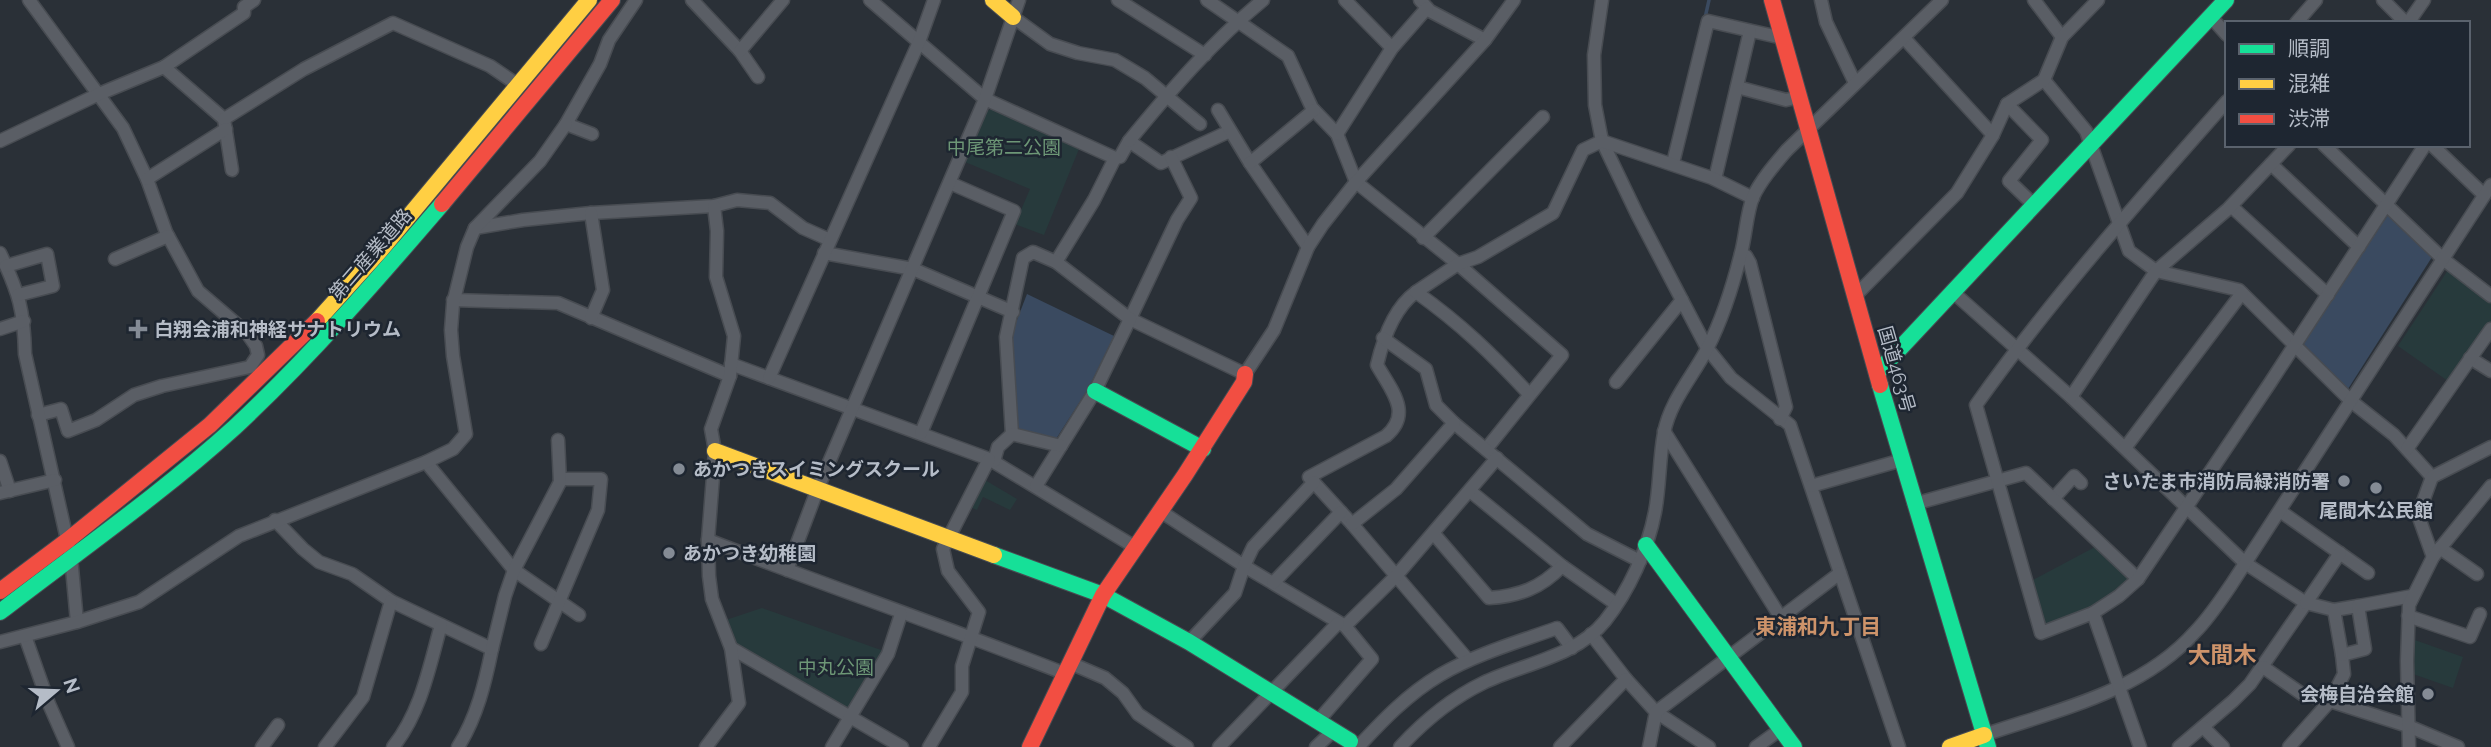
<svg xmlns="http://www.w3.org/2000/svg" width="2491" height="747" viewBox="0 0 2491 747" font-family="Raleway,'Noto Sans JP',sans-serif">
<style>
.green{fill:#273a3c}
.water{fill:#3a4a60}
.lines{fill:none;stroke-linecap:round;stroke-linejoin:round}
.stream{stroke:#3a4a60;stroke-width:3.5}
.street-casing{stroke:#484c52;stroke-width:15}
.fast-casing{stroke:#484c52;stroke-width:18}
.slow-casing{stroke:#484c52;stroke-width:18}
.jam-casing{stroke:#484c52;stroke-width:18}
.street{stroke:#5a5e65;stroke-width:12}
.fast{stroke:#16e098;stroke-width:16}
.slow{stroke:#ffcf43;stroke-width:16}
.jam{stroke:#f24e42;stroke-width:16}
.poi-dot{fill:#848b95;stroke:#1e2631;stroke-width:2.5}
.labels{text-anchor:middle;stroke-width:5;stroke-linejoin:round;paint-order:stroke}
.park-label{font-size:19px;fill:#6d9776;stroke:#1e2631}
.street-label{font-size:19px;fill:#b5bcc7;stroke:#1e2631}
.poi-label{font-size:19px;font-weight:bold;fill:#b5bcc7;stroke:#1e2631;text-anchor:start}
.neighbourhood-label{font-size:21px;font-weight:bold;fill:#cd936a;stroke:#1e2631}
.quarter-label{font-size:23px;font-weight:bold;fill:#cd936a;stroke:#1e2631}
</style>
<rect width="100%" height="100%" fill="#2a3037"/>
<g class="green">
<path d="M992,109l87,40 -35,86 -29,-11 15,-35 -65,-27 22,-51z"/>
<path d="M2448,270l43,31v21l-43,59 -50,-35z"/>
<path d="M985,480l32,19 -7,11 -27,-13 -6,13 -7,-3z"/>
<path d="M2095,547l34,30v4l-45,32 -36,12 -5,-3 -10,-42z"/>
<path d="M762,608l122,43 -33,56 -7,2 -110,-64 -8,-25z"/>
<path d="M2412,639l51,18 -10,31 -40,-14z"/>
</g>
<g class="water">
<path d="M2388,215l44,42 -84,132 -48,-44z"/>
<path d="M1027,294l87,42 -26,53 -32,50 -40,-9 -6,-92z"/>
</g>
<g class="lines">
<path class="stream" d="M1705,18l4,-18"/>
<defs>
<g id="street">
<path d="M29,0l94,128 24,51 19,53 32,59 49,42 9,13 2,9 -8,12 -88,19 -28,9 -38,25 -28,11 -7,-22 -23,6"/>
<path d="M692,0l48,51 18,26"/>
<path d="M870,0l115,99 130,59 5,-1 9,-16 32,22 69,-32"/>
<path d="M1118,0l87,55"/>
<path d="M1207,0l81,56 24,52 25,26 19,48 102,82 104,91 -75,93"/>
<path d="M1345,0l47,48"/>
<path d="M1420,0l10,11 55,29"/>
<path d="M1602,0l-8,55 1,50 7,36 35,73 70,134 24,30 59,47 109,322"/>
<path d="M1821,0l5,22 29,61"/>
<path d="M2034,0l28,37"/>
<path d="M2383,0l23,23"/>
<path d="M1013,17l37,27 28,9 37,7 30,18 55,46"/>
<path d="M2211,17l16,18"/>
<path d="M2296,23l20,-23"/>
<path d="M2408,23l16,-23"/>
<path d="M1904,38l89,97"/>
<path d="M740,51l43,-51"/>
<path d="M164,67l60,52 8,51"/>
<path d="M2044,80l42,51 43,120 27,20 83,19 112,111 43,34 38,42"/>
<path d="M1737,87l49,13 13,-3"/>
<path d="M2007,104l35,36 -33,41 25,24"/>
<path d="M1218,110l32,53 58,84"/>
<path d="M224,119l80,-50 89,-46 97,43 28,19"/>
<path d="M592,134l-26,-10 34,-60 9,-24 27,-40"/>
<path d="M1337,134l55,-86 35,-40"/>
<path d="M0,141l99,-47 65,-27 80,-54v-6l10,-7"/>
<path d="M1129,141c41,-50 84,-100 134,-141"/>
<path d="M2324,145l119,114 48,37"/>
<path d="M2432,145l52,50"/>
<path d="M1171,157l20,41 -14,22 -47,99 115,55 29,-44 34,-83 15,-23 33,-42 129,-142 29,-40"/>
<path d="M1250,163l64,-53"/>
<path d="M1673,163l35,-142 75,17"/>
<path d="M2271,164l88,83"/>
<path d="M147,179l79,-50"/>
<path d="M1715,179l35,-148"/>
<path d="M2231,206l97,89"/>
<path d="M475,228l48,-8 68,-7 123,-7 23,-6 33,3 33,25 27,12"/>
<path d="M1423,238l120,-121"/>
<path d="M0,253c19,40 24,57 25,101l46,203 6,65"/>
<path d="M824,253l89,16 100,43"/>
<path d="M1741,254l5,2 4,7 36,144 -6,12"/>
<path d="M115,259l53,-23"/>
<path d="M1056,262l38,-62 21,-42"/>
<path d="M6,266l41,-12 6,32 -35,9"/>
<path d="M1416,292c-22,16 -33,47 -39,73 14,25 36,48 9,71l-77,41 43,47 116,136"/>
<path d="M1954,293l117,104 174,166 61,40 -56,81 -17,17 -54,46"/>
<path d="M1855,296l102,-103 36,-58 14,-31 37,-24 18,-43 36,-37"/>
<path d="M453,300l105,3 172,73"/>
<path d="M591,318l12,-28 -12,-77"/>
<path d="M0,329l24,-8"/>
<path d="M1383,338l43,31 10,36 18,18 133,111 53,27"/>
<path d="M2470,358l21,13"/>
<path d="M731,364l258,95 146,88"/>
<path d="M769,378l150,-336 15,-42"/>
<path d="M1616,382l66,-82"/>
<path d="M1529,394c-37,-40 -68,-70 -113,-102l42,-28 20,-7 75,-44 30,-63 19,-9 110,37 41,20"/>
<path d="M2071,397l85,-126 72,-62 61,-64"/>
<path d="M1664,431l117,187"/>
<path d="M921,433l93,-222 -64,-28"/>
<path d="M1012,434l-6,-97 17,-79 10,-6 23,10 74,57 -35,72 -59,95"/>
<path d="M2125,448l117,-155"/>
<path d="M2407,449l84,-120"/>
<path d="M0,461l10,30"/>
<path d="M994,461l4,-14 14,-13 49,12"/>
<path d="M426,462l88,108 65,45"/>
<path d="M1811,486l91,-26"/>
<path d="M1470,491l92,75 54,38"/>
<path d="M0,493l55,-13"/>
<path d="M2053,499l21,-23 7,7"/>
<path d="M1914,504l112,-31 112,106"/>
<path d="M1160,511l84,55 101,60 27,33 -54,62"/>
<path d="M2280,511l88,62"/>
<path d="M275,520l28,29 16,13 33,12 39,27 101,48c-7,34 -15,68 -34,98"/>
<path d="M1352,524l44,-35 58,-66"/>
<path d="M1434,534l55,64c30,-2 52,-10 73,-32"/>
<path d="M708,540c119,46 239,87 358,134"/>
<path d="M2440,548l37,26"/>
<path d="M2340,553l-34,50 28,7 24,-4"/>
<path d="M2433,557l-15,-42 14,-38 59,-30"/>
<path d="M787,570l31,-82 167,-389 34,-99"/>
<path d="M1273,583l68,-71"/>
<path d="M2412,596l-54,10 7,43 -23,6 2,19 -14,27 78,25 50,21"/>
<path d="M2334,610l8,45"/>
<path d="M2093,613l-52,20 -65,-228c76,-107 163,-205 251,-304"/>
<path d="M2408,616l62,21 10,-23"/>
<path d="M1345,626l51,-50 101,-118"/>
<path d="M1591,634l35,45 30,33 53,35"/>
<path d="M25,636l24,68 19,43"/>
<path d="M0,642l77,-20 62,-20 100,-66 187,-74 27,-13 13,-15 -13,-78 -2,-26 2,-26 14,-57 8,-19 65,-67 26,-37"/>
<path d="M1189,642l46,-49 9,-27 9,-19 61,-65"/>
<path d="M541,644l57,-134 3,-31h-41"/>
<path d="M731,648l171,99"/>
<path d="M492,649l13,-53 9,-26 46,-88 -2,-42"/>
<path d="M1070,663l35,15 18,15 15,21 49,33"/>
<path d="M2263,667l39,27 28,7 -41,46"/>
<path d="M2203,727l20,20"/>
<path d="M1984,735c73,-25 158,-43 211,-103 14,-14 25,-31 36,-47l260,-400"/>
<path d="M262,747l16,-22"/>
<path d="M325,747l38,-50 28,-96"/>
<path d="M393,747c28,-35 36,-79 48,-122"/>
<path d="M706,747l33,-44 -8,-55 -19,-49 -3,-23 -1,-36 7,-89 -4,-22 19,-53 4,-40 -18,-59 1,-46 -3,-25"/>
<path d="M832,747l56,-93 13,-40"/>
<path d="M929,747l33,-55v-26l17,-54 -31,-41 -5,-22 46,-90"/>
<path d="M1219,747l119,-124"/>
<path d="M1316,747l17,-16"/>
<path d="M1358,747c25,-27 50,-53 82,-72 36,-21 78,-33 117,-47l15,20"/>
<path d="M1400,747c25,-27 50,-48 83,-64 39,-19 93,-26 122,-62 24,-30 43,-72 50,-109 5,-26 4,-53 9,-79 6,-32 29,-57 43,-84 16,-31 27,-67 35,-100 4,-17 5,-37 11,-52 8,-17 22,-33 34,-47l155,-150"/>
<path d="M1560,747l66,-68"/>
<path d="M1649,747l7,-35 184,-139"/>
<path d="M1756,747l25,-18"/>
<path d="M2140,747l-47,-134 26,-17 19,-17 132,-196 155,-238"/>
<path d="M2409,747l-2,-86 2,-56 24,-48 58,-71"/>
</g>
<g id="fast">
<path d="M1877,373l349,-373"/>
<path d="M1880,385l108,362"/>
<path d="M1095,391l108,58"/>
<path d="M1646,545l148,202"/>
<path d="M994,555l109,40 86,47 161,99"/>
<path d="M0,612c79,-61 161,-118 235,-185 74,-69 141,-146 207,-223"/>
</g>
<g id="slow">
<path d="M993,0l20,17"/>
<path d="M317,321l62,-69 210,-252"/>
<path d="M715,451l279,104"/>
<path d="M1950,747l34,-12"/>
</g>
<g id="jam">
<path d="M1772,0l108,385"/>
<path d="M442,204l170,-204"/>
<path d="M0,591l68,-51 142,-115 107,-104"/>
<path d="M1030,747l73,-152 82,-120 59,-93 1,-8"/>
</g>
</defs>
<use href="#street" class="street-casing"/>
<use href="#fast" class="fast-casing"/>
<use href="#slow" class="slow-casing"/>
<use href="#jam" class="jam-casing"/>
<use href="#street" class="street"/>
<use href="#fast" class="fast"/>
<use href="#slow" class="slow"/>
<use href="#jam" class="jam"/>
</g>
<g class="poi-dot">
<path d="M134.5 318.5h7v7h7v7h-7v7h-7v-7h-7v-7h7z"/>
<circle cx="679" cy="469" r="7"/>
<circle cx="2344" cy="481" r="7"/>
<circle cx="2376" cy="488" r="7"/>
<circle cx="669" cy="553" r="7"/>
<circle cx="2428" cy="694" r="7"/>
</g>
<g class="labels">
<g class="park-label">
<text x="1004" y="154">中尾第二公園</text>
<text x="836" y="674">中丸公園</text>
</g>
<g class="street-label">
<text transform="translate(370 254) rotate(-49)" y="7">第二産業道路</text>
<text transform="translate(1897 369) rotate(74)" y="7">国道463号</text>
</g>
<g class="poi-label">
<text x="154" y="336">白翔会浦和神経サナトリウム</text>
<text x="693" y="476">あかつきスイミングスクール</text>
<text x="2330" y="488" text-anchor="end">さいたま市消防局緑消防署</text>
<text x="2376" y="517" text-anchor="middle">尾間木公民館</text>
<text x="683" y="560">あかつき幼稚園</text>
<text x="2414" y="701" text-anchor="end">会梅自治会館</text>
</g>
<g class="neighbourhood-label">
<text x="1818" y="634">東浦和九丁目</text>
</g>
<g class="quarter-label">
<text x="2222" y="663">大間木</text>
</g>
</g>
<rect x="2225" y="21" width="245" height="126" fill="#1e2631" stroke="#5a626d" stroke-width="2"/>
<rect x="2239" y="44" width="35" height="10" fill="#16e098" stroke="#5a626d" stroke-width="2"/>
<text x="2288" y="56" font-size="21" fill="#b5bcc7">順調</text>
<rect x="2239" y="79" width="35" height="10" fill="#ffcf43" stroke="#5a626d" stroke-width="2"/>
<text x="2288" y="91" font-size="21" fill="#b5bcc7">混雑</text>
<rect x="2239" y="114" width="35" height="10" fill="#f24e42" stroke="#5a626d" stroke-width="2"/>
<text x="2288" y="126" font-size="21" fill="#b5bcc7">渋滞</text>
<g transform="translate(56 691) rotate(71)" stroke="#1e2631" stroke-width="5" paint-order="stroke">
<path d="M0-5L12 26L0 18L-12 26Z" fill="#b5bcc7"/>
<text y="-10" font-size="19" font-weight="bold" text-anchor="middle" fill="#b5bcc7">N</text>
</g>
</svg>
